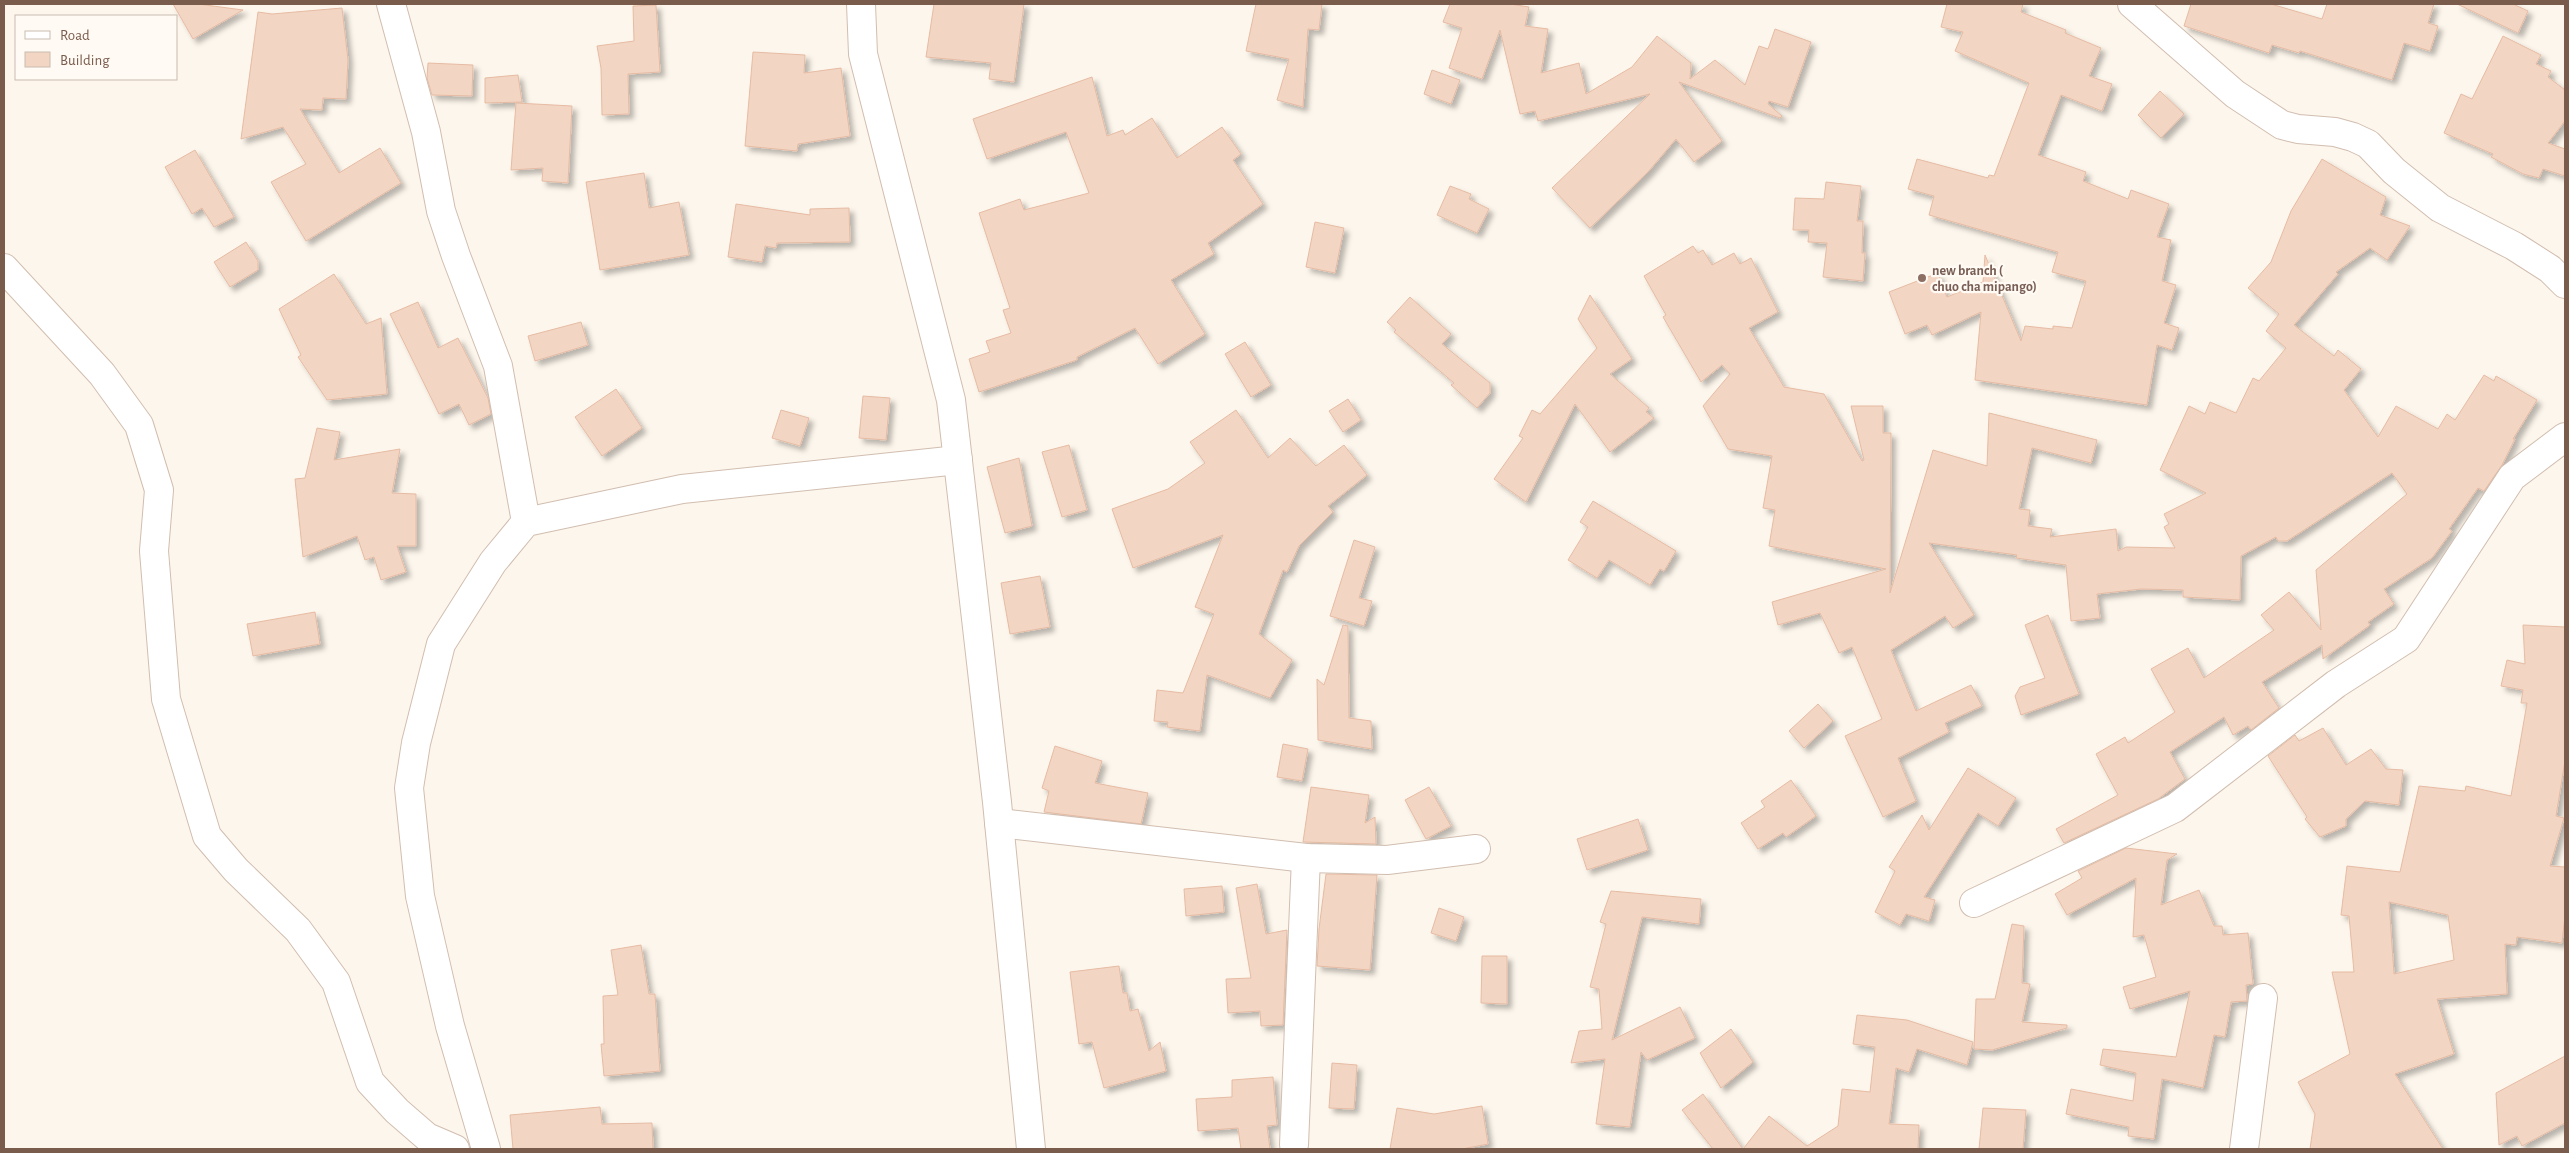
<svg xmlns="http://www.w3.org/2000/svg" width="2569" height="1153" viewBox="0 0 2569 1153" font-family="'Alegreya Sans',sans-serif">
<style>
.building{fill:#f3d5c3;stroke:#e6bba3;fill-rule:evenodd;filter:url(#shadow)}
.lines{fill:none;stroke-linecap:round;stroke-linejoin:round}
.minor-casing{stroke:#d1beb0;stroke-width:30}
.minor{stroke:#fff;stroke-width:28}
.education-dot{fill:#8d6e63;stroke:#fffaf3;stroke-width:2}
.labels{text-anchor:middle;stroke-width:4.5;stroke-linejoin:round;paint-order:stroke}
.education-label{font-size:14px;font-weight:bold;fill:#785e54;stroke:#fffaf3;text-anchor:start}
</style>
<defs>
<filter id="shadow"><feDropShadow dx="4.5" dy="4.5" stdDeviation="2.5" flood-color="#0004"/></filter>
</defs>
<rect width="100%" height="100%" fill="#fdf6ec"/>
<g class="building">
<path d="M173,4h25l45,6 -50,29z"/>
<path d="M934,4h90l-10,78 -25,-3 2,-16 -65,-6z"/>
<path d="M1256,4h66l-3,26 -11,-1 -5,78 -26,-7 12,-41 -43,-8z"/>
<path d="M1450,4h60l19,3 -4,19 23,3 -7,44 38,-10 7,31 46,-27 25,-31 34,27 -1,16 25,-19 30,25 14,-39 9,3 7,-20 36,13 -23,65 -19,-6 -1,3 14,12 -2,2 -101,-36 43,59 -28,21 -18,-23 -28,33 -58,56 -38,-40 98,-94 -112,27 -3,-10 -15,3 -20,-84 -18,49 -33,-11 13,-40 -19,-6z"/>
<path d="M1947,4h76l-2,8 45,18 -1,3 36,15 -12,28 23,8 -10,27 -41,-16 -23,60 48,17 -3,9 45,18 3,-9 38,14 -12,33 14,3 -9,41 14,4 -12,38 15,5 -7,22 -15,-5 -10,60 -172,-25 6,-68 -49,23 -5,-10 -22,9 -16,-42 49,-19 9,24 36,-15 2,-27 36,86 4,-15 28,3v-3l19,2 14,-47 -34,-9 6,-20 -129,-37 5,-19 -26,-7 9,-30 71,19 1,-3 5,1 35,-93 -74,-32 8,-19 -22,-5z"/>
<path d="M2191,4h80l51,15 5,-15h107l-6,19 10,3 -8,25 -26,-8 -12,37 -92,-29 -1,2 -27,-8 -3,8 -85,-27z"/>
<path d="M2457,4h56l15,7 -10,22z"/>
<path d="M656,5l4,67 -32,2 1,40 -27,1 -1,-47 -4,-22 37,-5 -1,-35z"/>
<path d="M342,8l6,52 -2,39 -23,-1 -1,12 -22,-1 39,64 41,-25 21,35 -95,58 -35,-59 35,-18 -23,-37 -42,12 17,-127 14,2z"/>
<path d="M2503,36l38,19 -5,9 15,7 -3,6 17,13v31l-17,22 17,6v27l-22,-7 -4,9 -16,-4 -32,-17 2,-3 -49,-21 17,-39 11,5z"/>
<path d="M753,52l52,3 -1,18 37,-5 9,68 -52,8 -1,7 -52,-5z"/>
<path d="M428,63l45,2 -1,31 -40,-1 -5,-17z"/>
<path d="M1432,70l28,10 -9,24 -27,-10z"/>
<path d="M518,75l4,27 -37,1v-25z"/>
<path d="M1092,77l15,59 16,-6 2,5 27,-17 25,40 45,-31 19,27 -8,6 30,44 -55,39 6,11 -43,26 34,54 -47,30 -23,-36 -58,29v3l-98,32 -10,-33 21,-7 -4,-11 25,-8 -8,-23 7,-2 -31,-95 41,-14 4,11 65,-17 -23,-61 -79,27 -14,-40z"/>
<path d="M2160,91l24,23 -23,24 -23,-23z"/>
<path d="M516,103l56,3 -4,77 -26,-2 1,-13 -32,2z"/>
<path d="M195,150l39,67 -20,10 -12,-19 -10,6 -27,-47z"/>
<path d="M2322,159l64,38 -6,18 30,11 -23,34 -17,-12 -34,24 2,2 -44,51 40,31 4,-6 23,19 -17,21 34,47 18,-31 42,23 9,-15 8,6 29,-45 10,6 2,-5 41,24 -24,39h2l-13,26 -18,26 -6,-3 -29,41 3,2 -20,27 -48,31 10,15 -26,18 2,3 -47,34 -1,-14 -60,37 17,26 -28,22 -3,-4 -15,9 -9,-18 -54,35 15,27 -27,20 -94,44 -8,-14 62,-34 -22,-41 29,-17 3,6 47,-31 -24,-43 37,-21 16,30 70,-48 -13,-15 28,-23 32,38 -5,-60 91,-76 -15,-21 -105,68h-9l-2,-4 -35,19 -1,44 -57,-3v-7l-42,-1 -44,5 3,24 -29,3 -5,-56 -50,-7 1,-3 -88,-12 45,72 -21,13 -8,-12 -54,34 25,61 55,-26 11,21 -37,17 4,9 -51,26 18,43 -33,16 -38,-81 37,-17 -30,-72 -13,6 -19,-40 -42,12 -6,-23 114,-33 -117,-23 6,-36 -12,-2 9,-52 -44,-7 -25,-43 27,-32 -8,-9 -21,17 -38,-65 3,-2 -22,-39 49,-30 5,7 5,-3 9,15 22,-12 6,11 11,-6 27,54 -29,16 35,59 40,7 38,67 2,-1 -13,-54h32v27h8l-1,160 43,-143 54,16 2,-53 108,27 -6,23 -59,-15 -13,61 11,1 -2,16 24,3 -2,8 66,-8 2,22 8,-4 49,1 -11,-21 5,-3 -5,-10 42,-21 -46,-23 29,-64 16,8 5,-12 26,11 17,-35 6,3 27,-33 -20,-17 13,-17 -31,-26 23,-26 20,-51z"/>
<path d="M644,173l5,35 30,-6 10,53 -89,15 -14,-88z"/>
<path d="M1826,182l35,4 -4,35h6l-1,32h3l-2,28 -40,-4 4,-34 -19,-1 1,-12h-16l2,-32 29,1z"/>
<path d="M1450,186l21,8 -2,5 20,10 -12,24 -40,-18z"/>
<path d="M736,204l74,11v-6l39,-1 1,34 -73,1 -1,5 -11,-2 -3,16 -34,-5z"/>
<path d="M1315,222l29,6 -9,45 -29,-6z"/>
<path d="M246,242l12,19v9l-28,17 -16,-25z"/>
<path d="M334,274l32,50 15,-6 6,76 -60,6 -29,-43 3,-2 -22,-46z"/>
<path d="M1590,295l42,64 -22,15 39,34 -3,4 8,6 -44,34 -35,-48 -49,98 -32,-23 29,-41 -4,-2 13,-26 8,4 57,-66 -19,-29z"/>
<path d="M1410,297l41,37 -9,10 48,39v10l-13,15 -26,-23 3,-2 -60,-51 2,-2 -9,-8z"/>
<path d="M418,302l20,46 20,-10 30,60 3,16 -22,11 -10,-21 -20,10 -49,-100z"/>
<path d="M581,322l7,23 -53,16 -7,-25z"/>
<path d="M1245,342l26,43 -20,12 -26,-43z"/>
<path d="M616,389l26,39 -40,28 -27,-39z"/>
<path d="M863,396l27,2 -4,42 -27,-2z"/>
<path d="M1348,399l13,21 -18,12 -14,-21z"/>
<path d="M781,410l28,8 -9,28 -28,-8z"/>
<path d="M1236,410l32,48 22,-20 26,28 28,-21 23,30 -39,31 5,6 -34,34 -12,26 -4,-2 -24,64 33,26 -22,38 -63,-23 -7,56 -33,-4 1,-5 -14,-1 3,-31 26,3 31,-79 -19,-7 28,-72 -90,33 -21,-59 56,-20 37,-26 -15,-21z"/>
<path d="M317,428l23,4 -6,28 66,-11 -8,44 24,1v52h-19l9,26 -25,8 -7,-23 -9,3 -8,-24 -54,21 -8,-78 10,-1z"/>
<path d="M1069,445l18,65 -25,7 -20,-65z"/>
<path d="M1019,458l13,68 -27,7 -18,-66z"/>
<path d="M1593,501l83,50 -12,20 -4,-2 -10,16 -41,-25 -12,18 -29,-18 20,-33 -8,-5z"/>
<path d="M1354,540l21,7 -16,51 13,3 -8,25 -34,-10z"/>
<path d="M1040,576l10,51 -40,7 -9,-51z"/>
<path d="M315,612l5,32 -67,12 -6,-32z"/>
<path d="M2048,615l31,79 -58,21 -6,-19 5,-9 25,-9 -20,-53z"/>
<path d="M1343,625l5,1 1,92 22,3 1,28 -54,-9 -1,-61 7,6z"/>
<path d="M2523,625l42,2v134l-9,55 8,2 -14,48 15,1v49l-3,27 -45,-6 -1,8 -11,-1 2,50 -70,5 17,55 -59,20 48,75h-133l5,-35 -17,-32 52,-28 -18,-82h22l-5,-56 -8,-1 6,-49 53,6 19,-86 46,5 1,-5 45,10 16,-93h-6l2,-13 -22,-4 6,-26 18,4zM2389,902l59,13 6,45 -60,14z"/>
<path d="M1818,704l15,17 -29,27 -15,-17z"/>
<path d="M2323,728l23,37 25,-16 15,20 17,1 -4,35 -34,-4 -19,18v7l-26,11 -15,-18 2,-2 -39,-61 27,-21 4,6z"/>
<path d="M1283,744l25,5 -6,32 -25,-4z"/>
<path d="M1055,746l47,15 -7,22 53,10 -7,31 -97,-12 5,-21 -7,-3z"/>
<path d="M1968,768l48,30 -18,28 -20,-13 -54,84 11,3 -6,21 -23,-7 -6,11 -25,-13 20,-41 -6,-4 33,-52 7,15z"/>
<path d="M1791,780l25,36 -30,21 -3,-4 -25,16 -17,-26 24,-16 -4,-6z"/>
<path d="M1311,787l58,8 -4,28 10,-6 1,27 -73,-2z"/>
<path d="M1429,787l22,39 -25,13 -21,-39z"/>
<path d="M1638,819l10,31 -61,20 -10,-31z"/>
<path d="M2126,848l51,6 -10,6 -6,45 38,-15 15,36h8l1,9 25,-2 5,51 -7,1 1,16 -16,1 -6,35 -11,-2 -11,53 -41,-9 -8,60 -26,-3 1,-9 -63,-13 5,-25 62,12 3,-28 -36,-8 3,-16 73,8 14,-66 -60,18 -7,-22 33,-10 -12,-42 -11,2 3,-59 -69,37 -12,-21 27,-16 -4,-7z"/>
<path d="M1326,874l51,1 -7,95 -53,-4 2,-37z"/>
<path d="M1257,884l9,50 21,-4 -4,95 -22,1 -1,-15 -32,2 -2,-34 25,-1 -15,-90z"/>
<path d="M1222,886l2,26 -38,4 -2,-27z"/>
<path d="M1611,891l90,8 -2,25 -57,-7 -30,123 68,-33 15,31 -48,22 -6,-8 -11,75 -34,-3 9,-65 -34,4 8,-32 23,-2 -3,-40 -9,-2 16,-63 -6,-2z"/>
<path d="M1439,908l25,9 -8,24 -25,-8z"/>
<path d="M2012,924l12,2 -2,57 8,1 -8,38 45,3v3l-75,22 -18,-1 2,-50h19z"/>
<path d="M641,945l8,49h6l5,77 -56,5 -3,-32h3l-1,-48 15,-1 -7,-45z"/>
<path d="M1482,956h25v48l-26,-1z"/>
<path d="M1119,966l4,27h4l3,18 8,-2 11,42 11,-9 6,29 -62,17 -12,-46 -13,2 -9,-72z"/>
<path d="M1857,1015l50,5 66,22 -6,23 -50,-16 -8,23 -13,-4 -7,56 30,1 -1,24h-205l-31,-39 21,-16 40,55 26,-33 38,30 31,-20 4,-37 28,3 5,-45 -22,-3z"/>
<path d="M1731,1029l22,33 -32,26 -21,-35z"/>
<path d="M2565,1056v67l-43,23 -5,-10 -18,9 -3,-52z"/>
<path d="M1332,1063l25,2 -3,44 -25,-1z"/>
<path d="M1273,1077l4,48 -10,1 3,23h-29l-3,-21 -40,3 -2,-32 36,-2v-17z"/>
<path d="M1482,1106l6,38 -26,5h-72l7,-41 37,6z"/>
<path d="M600,1107l2,17 50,-1 1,26h-140l-3,-34z"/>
<path d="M1983,1108l43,2 -3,39h-44z"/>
</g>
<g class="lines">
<defs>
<g id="minor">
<path d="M391,4l35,128 15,79 15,45 42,110 28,156"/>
<path d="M861,4l2,50 88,346 46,402 34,347"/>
<path d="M2132,4l103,90 47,31 16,4 37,3 18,5 15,7 26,27 46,37 74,38 36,23 15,15"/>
<path d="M4,268l98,106 37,51 20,65 -5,61 12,148 41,137 29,34 62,60 38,52 34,100 27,29 30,26 28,12"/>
<path d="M999,823l307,35 81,2 89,-11"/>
<path d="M1974,903l201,-95 161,-124 70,-45 106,-162 53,-40"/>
<path d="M1294,1145l12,-287"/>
<path d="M486,1149l-36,-123 -30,-130 -11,-108 7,-45 25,-99 52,-82 33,-40 156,-33 276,-29"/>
<path d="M2244,1149l19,-151"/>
</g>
</defs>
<use href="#minor" class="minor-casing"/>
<use href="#minor" class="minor"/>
</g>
<circle class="education-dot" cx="1922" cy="278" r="5"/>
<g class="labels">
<g class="education-label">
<text x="1932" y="275">new branch (<tspan x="1932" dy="16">chuo cha mipango)</tspan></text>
</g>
</g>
<rect width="2569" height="1153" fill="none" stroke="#7a5c4d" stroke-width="10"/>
<rect x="15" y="15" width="162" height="65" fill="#fffaf3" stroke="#cabbb1"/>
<rect x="25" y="31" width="25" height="8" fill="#ffffff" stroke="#cabbb1"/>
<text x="60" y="40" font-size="15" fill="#7a5c4d">Road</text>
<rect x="25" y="52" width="25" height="15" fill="#f3d5c3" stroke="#cabbb1"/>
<text x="60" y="65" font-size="15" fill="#7a5c4d">Building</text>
</svg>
